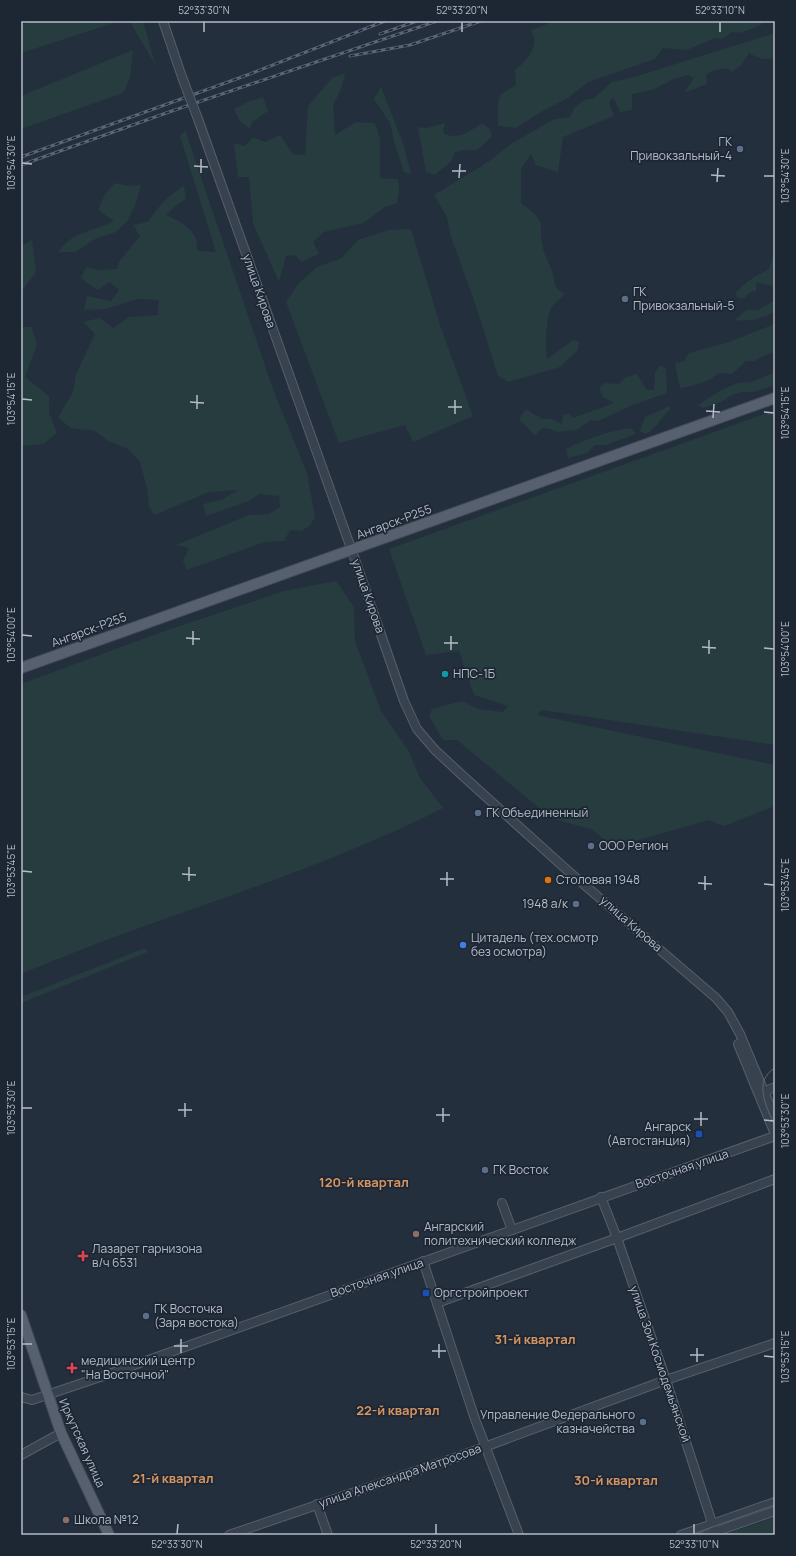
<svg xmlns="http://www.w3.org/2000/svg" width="796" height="1556" viewBox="0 0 796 1556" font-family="Manrope,sans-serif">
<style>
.green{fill:#263c3f}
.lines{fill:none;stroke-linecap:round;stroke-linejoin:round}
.minor-casing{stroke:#565f6c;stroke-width:10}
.major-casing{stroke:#414a57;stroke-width:12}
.minor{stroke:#38414e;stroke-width:8}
.major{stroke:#56606e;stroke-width:10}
.tram{stroke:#5a6575;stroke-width:1}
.rail-casing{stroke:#5a6575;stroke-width:3}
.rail{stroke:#1d2633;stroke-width:1.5;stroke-dasharray:4.5;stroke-linecap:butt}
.minor-bridge-casing{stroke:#565f6c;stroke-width:10;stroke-linecap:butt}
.minor-bridge{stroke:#38414e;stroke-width:8}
.ticks{fill:none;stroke:#b4bcc9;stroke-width:1.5}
.service-dot{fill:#5c6f8a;stroke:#1d2633;stroke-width:1.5}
.culture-dot{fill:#0f9aa8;stroke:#1d2633;stroke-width:1.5}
.food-dot{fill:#e8710a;stroke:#1d2633;stroke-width:1.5}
.shop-dot{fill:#3f7fe0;stroke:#1d2633;stroke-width:1.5}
.transit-dot{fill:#1a4fb4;stroke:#1d2633;stroke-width:1.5}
.education-dot{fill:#8d6e63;stroke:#1d2633;stroke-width:1.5}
.health-dot{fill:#e0444e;stroke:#1d2633;stroke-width:1.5}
.labels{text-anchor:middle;stroke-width:3.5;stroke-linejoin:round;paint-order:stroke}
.poi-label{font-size:12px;fill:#b4bcc9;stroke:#1d2633;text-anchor:start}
.street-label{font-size:12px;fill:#b4bcc9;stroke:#1d2633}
.neighbourhood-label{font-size:13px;font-weight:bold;fill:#d59563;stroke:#1d2633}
.neatline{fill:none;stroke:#b4bcc9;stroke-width:1.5}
.ticks-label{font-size:10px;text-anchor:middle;fill:#b4bcc9}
</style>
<rect width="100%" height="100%" fill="#242f3e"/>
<g class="green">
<path d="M33,21h87l-99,32v-28z"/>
<path d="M123,21h20l12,43 -25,-42z"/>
<path d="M551,21h213l-3,4 -21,8 -8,-1 -10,7 -7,-1 -28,12 -24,-2 -8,11 -67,23 -20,16 -29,15 -23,15 -18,-2v-21l2,-10 16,-10 -1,-15c13,-10 25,-24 16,-40l14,-5z"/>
<path d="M775,33v24c-10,4 -18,1 -26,-4l-8,12 -10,7 -2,-3c-10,-1 -15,1 -23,6l1,9 -23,9 10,-15 -6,-3 -14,4 -22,11 -20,4v16l-12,2 -7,-15 -4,5 5,14 -51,21 -5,35 -22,-7 -5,-11 -10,15v34l13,10 7,10v14l2,12 10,25 3,14 9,6c-4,4 -11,9 -14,14 -5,10 -6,40 -4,51l26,-19 6,2 -1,8 -18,17 -52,15 -10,-6 -23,-73 -24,-66 -4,-20 -13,-22 54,-33 24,-19 43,-24 15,-2 4,-9 10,-8 10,-2 18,-16 22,-5z"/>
<path d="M133,50l-3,28 -7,15 -102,36v-33z"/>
<path d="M345,73l-3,14 -9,18 2,30 21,-13 19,1 5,16v39l18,1 1,11 -2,13 -12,4 -22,16 -39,9 -11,10 6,12 -18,8 -6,-7 -9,1 -7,26 -26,-59 -4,-46h-11l-4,-34 11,3 8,-9 12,5 15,-7 13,19 12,1 3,-49 24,-28z"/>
<path d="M381,87l23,59 7,28 -7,-2 -9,-27 -5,-22 -16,-24z"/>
<path d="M263,97l5,14 -16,11 -2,7 -10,-8 -6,-12 14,-7z"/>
<path d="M445,123l-2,10c14,8 27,-2 39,-10l8,6 2,8 -15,13h-15l-8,3 -3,9 -17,13 -8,-3 -8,-45 9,1z"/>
<path d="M185,130l89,262 33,81 8,44 -5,9 -9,5 -11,-1 -6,11 -20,1 -77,28 -4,-9 6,-13 -13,-3 73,-30 20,-1 11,-7 -1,-11 -20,-2 -10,7 -43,15 -3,-12 18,-4 17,-10 -29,2 -55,23 -5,-9 -2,-18 -7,-26 -13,-14 -19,-7 -13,-10 -24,-3 -13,-10 15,-26 3,-18 19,-40 -12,-12 17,-4 13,10 16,-11 29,-2 1,-15 -21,-1 -32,10 -22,1 3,-14 24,5 8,-11 -9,-8 -13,8 -16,-12 5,-11 12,3 19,-1 2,-7 21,-26 -7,-11 15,-3c12,-17 18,-25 36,-36l2,13 -11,7 -9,9c11,5 25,11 30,24 1,3 1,9 1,12l19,1 -36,-116z"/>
<path d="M115,183l13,3 13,-1 -5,18 -9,19 -13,11 -17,5 -22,14h-17c15,-21 35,-20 56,-31l-16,-11 7,-16z"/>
<path d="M411,229l30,99 32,88 -60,26 -8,-17 -66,18 -53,-141 12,-18 19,-17 25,-9 16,-18 31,-10z"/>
<path d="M32,240l4,32 -15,20v-46z"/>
<path d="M774,252l1,35 -19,-5v9l-6,1 -5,6h-8l-1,-6 12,-11 21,-12z"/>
<path d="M775,300v12c-17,7 -22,10 -40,8l11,-10h12z"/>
<path d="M775,324v28l-9,3 -12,6h-8l-14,13 -13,-1 -10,7 -18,6 -11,2 -5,-25 9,-2 5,-8 40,-11z"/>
<path d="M21,327h10l6,17 -12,33 24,19v17l8,20 -14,11 -22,2z"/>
<path d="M660,365l6,4 1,24 -37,13 -32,15 -7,-1 -15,10 -19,2 -7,-3 -8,-1 -7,8 -16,-17 7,-10 16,10h10l10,5 1,-9 6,-1 4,4 41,-15 -11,-6 -4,-9 6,-5 14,1 7,-7 11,-3 9,15 8,1 1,-17z"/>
<path d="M775,372v13l-21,7h-13l-11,4 -9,6 -18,6 -5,-3 23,-15 17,-7 14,-1z"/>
<path d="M670,406v4c-10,8 -14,20 -25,24l-5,-3 5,-14z"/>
<path d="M775,410v335l-233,-35 -5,5 238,50v41l-51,20 -15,-6 -95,27 -23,-18 -27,-7 -15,-6 -92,-76h-14l-14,-24 3,-7 30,-8 16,8 25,3 5,-6 -34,-11 -15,-44 -33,4 -37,-106z"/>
<path d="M631,428l5,6 -30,11h-11l-8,8 -19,5 -2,-9c21,-10 41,-18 65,-21z"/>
<path d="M336,581l18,26 1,34 26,70 27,39 12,28 23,30c-100,51 -207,85 -312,123 -37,13 -73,28 -110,43v-290l138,-51 125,-42z"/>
<path d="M145,948l3,4 -127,51v-6z"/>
<path d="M775,1517v18h-52z"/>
</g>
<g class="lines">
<defs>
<g id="minor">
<path d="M163,21l19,56"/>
<path d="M198,119l154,432 52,150 13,28 18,21 28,26 104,94 149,128 12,14 12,22 35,84"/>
<path d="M738,1044l37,90"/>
<path d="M763,1098l5,-8 7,-3"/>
<path d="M601,1197l16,41 49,142 49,152"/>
<path d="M502,1203l10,27"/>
<path d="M423,1261l52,158 44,116"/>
<path d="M437,1303l180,-65 158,-59"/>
<path d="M21,1397l11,3 80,-27 663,-237"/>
<path d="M21,1455l40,-22"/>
<path d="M317,1504l11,31"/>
<path d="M229,1535l231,-79 206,-76 109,-37"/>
<path d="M681,1535l94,-33"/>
<path d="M706,1535l69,-24"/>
</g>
<g id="major">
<path d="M21,668c251,-91 503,-178 754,-270"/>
<path d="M21,1315l40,118 48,102"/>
</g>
</defs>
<use href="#minor" class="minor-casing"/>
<use href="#major" class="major-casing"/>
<use href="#minor" class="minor"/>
<use href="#major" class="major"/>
<g class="tram">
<path d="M775,1068c-23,13 -8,40 0,58"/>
<path d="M690,1535l85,-30"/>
</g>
<defs>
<g id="rail">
<path d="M380,34l37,-13"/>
<path d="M350,56l60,-11 71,-24"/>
<path d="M21,157l229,-83 135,-53"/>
<path d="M21,165l148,-53 268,-91"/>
</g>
</defs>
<use href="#rail" class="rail-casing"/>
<use href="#rail" class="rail"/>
<defs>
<path id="minor-bridge" d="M182,77l16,42"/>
</defs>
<use href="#minor-bridge" class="minor-bridge-casing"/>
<use href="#minor-bridge" class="minor-bridge"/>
</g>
<path class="ticks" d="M204,32v-10M462,32v-10M720,32v-10M22,163l10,1M194,166l14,1M452,171h14M201,173v-14M711,175l14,1M764,176h10M459,178l1,-14M717,182l1,-14M22,399l10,1M190,402l14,1M448,407h14M197,409v-14M706,411l14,1M764,412l10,1M455,414v-14M713,418l1,-14M22,635l10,1M186,638l14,1M444,643h14M193,645v-14M702,647l14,1M764,648l10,1M451,650v-14M709,654v-14M22,871l10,1M182,874l14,1M440,879h14M189,881v-14M698,883l14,1M764,884l10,1M447,886v-14M705,890v-14M22,1108h10M178,1110h14M436,1115h14M185,1117v-14M694,1119h14M764,1120l10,1M443,1122v-14M701,1126v-14M22,1344h10M174,1346h14M432,1351h14M181,1353v-14M690,1355h14M764,1356l10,1M439,1358v-14M697,1362v-14M177,1534l1,-10M436,1534v-10M694,1534v-10"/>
<g class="service-dot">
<circle cx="740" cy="149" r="4"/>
<circle cx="625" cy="299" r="4"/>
<circle cx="478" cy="813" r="4"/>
<circle cx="591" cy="846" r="4"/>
<circle cx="576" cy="904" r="4"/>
<circle cx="485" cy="1170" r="4"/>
<circle cx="146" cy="1316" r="4"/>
<circle cx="643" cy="1422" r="4"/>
</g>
<circle class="culture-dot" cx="445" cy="674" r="4"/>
<circle class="food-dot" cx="548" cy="880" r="4"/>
<circle class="shop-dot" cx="463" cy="945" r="4"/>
<g class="transit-dot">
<rect x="695" y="1130" width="8" height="8" rx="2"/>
<rect x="422" y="1289" width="8" height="8" rx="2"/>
</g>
<g class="education-dot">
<circle cx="416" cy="1234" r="4"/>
<circle cx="66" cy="1520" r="4"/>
</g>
<g class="health-dot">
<path d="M81 1250h4v4h4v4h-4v4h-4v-4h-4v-4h4z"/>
<path d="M70 1362h4v4h4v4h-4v4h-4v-4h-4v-4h4z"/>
</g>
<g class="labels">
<g class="poi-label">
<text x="732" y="146" text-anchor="end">ГК<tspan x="732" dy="14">Привокзальный-4</tspan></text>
<text x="633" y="296">ГК<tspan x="633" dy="14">Привокзальный-5</tspan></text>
<text x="453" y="678">НПС-1Б</text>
<text x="486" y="817">ГК Объединенный</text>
<text x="599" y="850">ООО Регион</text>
<text x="556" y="884">Столовая 1948</text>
<text x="568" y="908" text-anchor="end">1948 а/к</text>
<text x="471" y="942">Цитадель (тех.осмотр<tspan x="471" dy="14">без осмотра)</tspan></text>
<text x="691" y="1131" text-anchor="end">Ангарск<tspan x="691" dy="14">(Автостанция)</tspan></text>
<text x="493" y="1174">ГК Восток</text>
<text x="424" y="1231">Ангарский<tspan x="424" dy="14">политехнический колледж</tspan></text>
<text x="92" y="1253">Лазарет гарнизона<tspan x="92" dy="14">в/ч 6531</tspan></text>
<text x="434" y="1297">Оргстройпроект</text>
<text x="154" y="1313">ГК Восточка<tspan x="154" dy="14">(Заря востока)</tspan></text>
<text x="81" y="1365">медицинский центр<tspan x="81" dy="14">"На Восточной"</tspan></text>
<text x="635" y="1419" text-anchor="end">Управление Федерального<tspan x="635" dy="14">казначейства</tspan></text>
<text x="74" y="1524">Школа №12</text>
</g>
<g class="street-label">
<text transform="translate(259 291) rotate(71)" y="4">улица Кирова</text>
<text transform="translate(394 522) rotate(-20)" y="4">Ангарск-Р255</text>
<text transform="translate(368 596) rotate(71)" y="4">улица Кирова</text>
<text transform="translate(89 630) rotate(-20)" y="4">Ангарск-Р255</text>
<text transform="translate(631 924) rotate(41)" y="4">улица Кирова</text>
<text transform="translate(682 1169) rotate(-19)" y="4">Восточная улица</text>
<text transform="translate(377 1278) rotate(-19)" y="4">Восточная улица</text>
<text transform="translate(660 1364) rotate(71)" y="4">улица Зои Космодемьянской</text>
<text transform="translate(82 1443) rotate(66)" y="4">Иркутская улица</text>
<text transform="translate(400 1476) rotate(-19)" y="4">улица Александра Матросова</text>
</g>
<g class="neighbourhood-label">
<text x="364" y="1187">120-й квартал</text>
<text x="535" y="1344">31-й квартал</text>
<text x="398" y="1415">22-й квартал</text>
<text x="173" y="1483">21-й квартал</text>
<text x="616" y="1485">30-й квартал</text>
</g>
</g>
<rect width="796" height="1556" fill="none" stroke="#1d2633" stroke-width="44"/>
<rect x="22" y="22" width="752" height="1512" class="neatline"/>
<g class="ticks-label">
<text x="204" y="14">52°33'30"N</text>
<text x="462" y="14">52°33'20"N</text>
<text x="720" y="14">52°33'10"N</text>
<text transform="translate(11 163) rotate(-90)" y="4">103°54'30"E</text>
<text transform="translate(785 176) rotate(-90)" y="4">103°54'30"E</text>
<text transform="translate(11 399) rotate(-90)" y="4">103°54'15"E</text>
<text transform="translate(785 413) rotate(-90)" y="4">103°54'15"E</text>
<text transform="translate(11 635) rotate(-90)" y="4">103°54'00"E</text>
<text transform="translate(785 649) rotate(-90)" y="4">103°54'00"E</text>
<text transform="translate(11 871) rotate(-90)" y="4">103°53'45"E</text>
<text transform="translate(785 885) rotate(-90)" y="4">103°53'45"E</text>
<text transform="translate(11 1108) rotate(-90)" y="4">103°53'30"E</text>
<text transform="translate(785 1121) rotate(-90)" y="4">103°53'30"E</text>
<text transform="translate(11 1344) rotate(-90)" y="4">103°53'15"E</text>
<text transform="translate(785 1357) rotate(-90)" y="4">103°53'15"E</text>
<text x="177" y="1548">52°33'30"N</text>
<text x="436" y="1548">52°33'20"N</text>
<text x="694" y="1548">52°33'10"N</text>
</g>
</svg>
